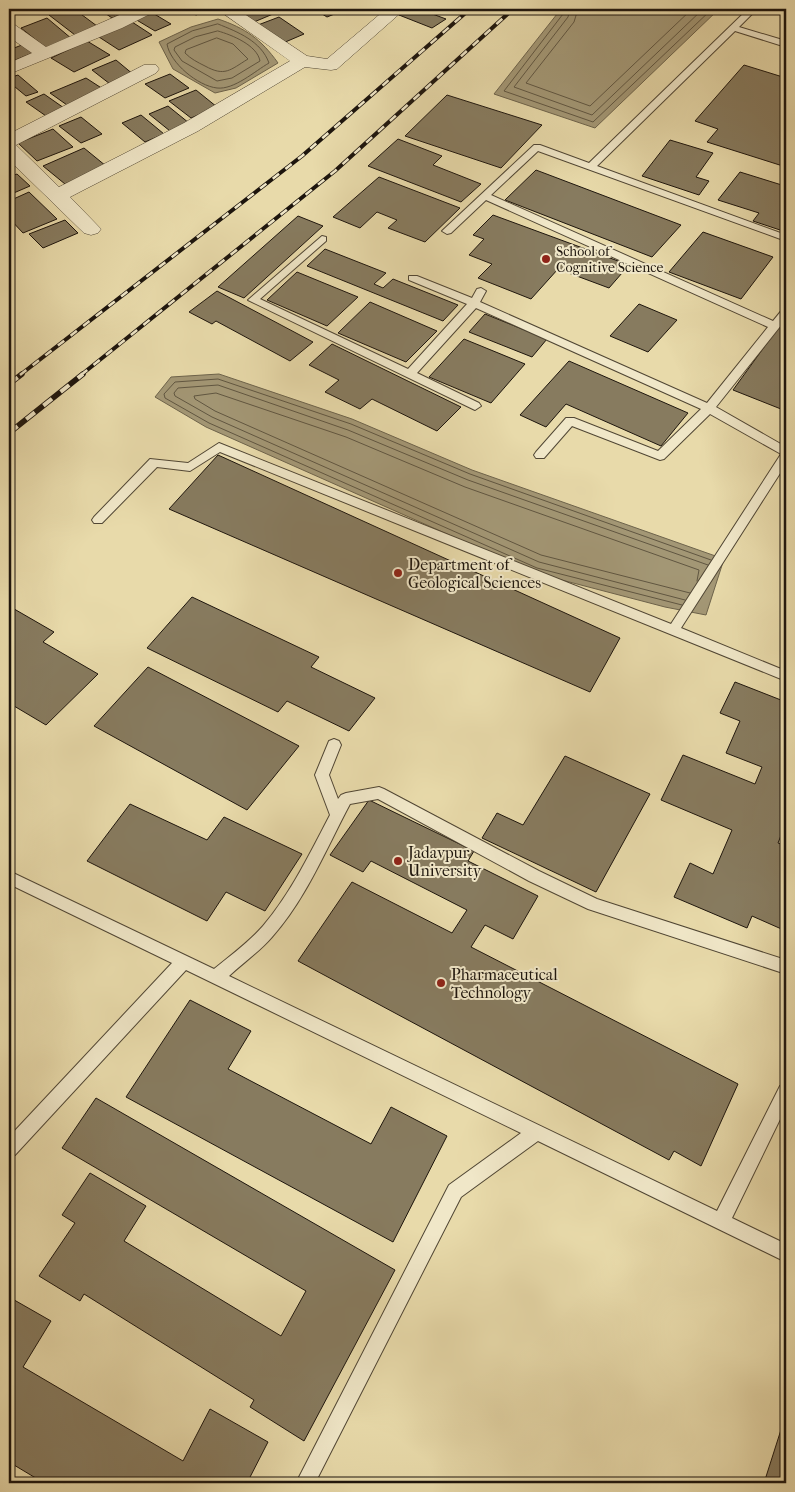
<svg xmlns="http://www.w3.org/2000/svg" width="795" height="1492" viewBox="0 0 795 1492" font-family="'IM FELL French Canon',serif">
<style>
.water{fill:#a39775;stroke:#6d634b}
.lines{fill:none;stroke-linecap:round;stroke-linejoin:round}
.shore{stroke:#605641;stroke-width:1}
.building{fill:#877b5f;stroke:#1d150d}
.lane-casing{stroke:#504634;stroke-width:2}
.street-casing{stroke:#504634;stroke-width:1}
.lane{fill:#f0e7c8;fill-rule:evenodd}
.street{fill:#f0e7c8;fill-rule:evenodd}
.rail-far1-casing{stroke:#1d150d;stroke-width:4}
.rail-casing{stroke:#1d150d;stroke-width:5.5}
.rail-far1{stroke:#f0e7c8;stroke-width:2.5;stroke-dasharray:8;stroke-linecap:butt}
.rail{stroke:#f0e7c8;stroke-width:4;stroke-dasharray:11;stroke-linecap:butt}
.poi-dot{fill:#8f2418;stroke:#f0e7c8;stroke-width:2}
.labels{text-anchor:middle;stroke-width:4;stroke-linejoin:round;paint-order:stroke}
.far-poi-label{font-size:14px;fill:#1d150d;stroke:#f0e7c8;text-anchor:start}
.poi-label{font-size:16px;fill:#1d150d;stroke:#f0e7c8;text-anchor:start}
</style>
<rect width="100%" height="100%" fill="#e8daaa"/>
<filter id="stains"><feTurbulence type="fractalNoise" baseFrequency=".004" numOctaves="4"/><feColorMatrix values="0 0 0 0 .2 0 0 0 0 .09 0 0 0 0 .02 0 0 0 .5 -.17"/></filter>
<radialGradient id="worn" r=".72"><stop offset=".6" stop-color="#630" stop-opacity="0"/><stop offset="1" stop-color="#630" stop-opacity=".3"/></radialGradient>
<g class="water">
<path d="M561,9h158l-124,119 -101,-34z"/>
<path d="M218,19c27,9 43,20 60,44l-42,25 -21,5 -42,-24 -14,-27 32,-15z"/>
<path d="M219,374l133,45 120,51 252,89 -18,56 -41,-8 -130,-34 -329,-146 -51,-30 16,-20z"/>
</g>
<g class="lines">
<g class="shore">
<path d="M564,9l-1,5 -59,77 89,31 119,-113"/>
<path d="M570,9l-2,8 -54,70 78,28 111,-106"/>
<path d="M578,9l-4,13 -48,61 64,23 102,-97"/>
<path d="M218,24c20,8 43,17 51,39 -14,8 -35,27 -52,25 -19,-2 -47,-25 -50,-44l25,-13z"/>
<path d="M218,31c14,4 39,14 42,30l-28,17 -15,3 -35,-20 -8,-11 1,-3 20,-10z"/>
<path d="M217,38l16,6 15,15c-18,11 -23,18 -43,7 -8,-4 -14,-7 -20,-13l1,-3z"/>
<path d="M690,593l-149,-38 -326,-144 -20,-12 -1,-3 22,-3 130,44 119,50 234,83 -2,11"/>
<path d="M685,600l-146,-38 -327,-145 -37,-21 -1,-3 4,-5 40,-3 130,45 120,50 240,85"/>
<path d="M682,605l-145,-37 -328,-145 -44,-25 -1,-4 11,-12 43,-3 133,45 119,50 241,86"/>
</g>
</g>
<g class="building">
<path d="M64,9h10l23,17 -22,9 -26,-20z"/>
<path d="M99,9h36l-23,9z"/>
<path d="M186,9h24l-14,6z"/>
<path d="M235,9h30l8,5 -19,8z"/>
<path d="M314,9h33l-20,8z"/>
<path d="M408,9h11l27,10 -14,9 -33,-13z"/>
<path d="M151,12l20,12 -16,7 -20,-12z"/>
<path d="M279,17l25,17 -21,9 -25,-18z"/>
<path d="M47,18l25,21 -26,9 -25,-20z"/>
<path d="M132,22l20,13 -33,15 -20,-13z"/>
<path d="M87,41l23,14 -36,17 -23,-14z"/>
<path d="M27,43l11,8 -25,10 -4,-3v-8z"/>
<path d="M116,60l18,15 -24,9 -18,-14z"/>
<path d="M744,65l42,13v89l-79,-25 11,-13 -23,-8z"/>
<path d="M170,74l19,14 -24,10 -20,-14z"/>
<path d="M18,75l20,17 -12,4 -17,-14v-4z"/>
<path d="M86,78l17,11 -36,16 -17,-12z"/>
<path d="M196,90l21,17 -26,11 -22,-17z"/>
<path d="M44,94l20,14 -18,8 -20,-14z"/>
<path d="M447,95l95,30 -41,43 -96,-32z"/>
<path d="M168,106l21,17 -19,8 -21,-17z"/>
<path d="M141,115l23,19 -19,8 -23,-19z"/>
<path d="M81,117l21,17 -21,9 -22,-17z"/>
<path d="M53,129l20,18 -36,14 -19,-18z"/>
<path d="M398,139l44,17 -9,9 48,19 -20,18 -93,-36z"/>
<path d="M670,140l43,13 -17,24 13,4 -10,14 -57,-19z"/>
<path d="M84,148l22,18 -41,18 -22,-18z"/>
<path d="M536,170l145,55 -29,32 -147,-57z"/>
<path d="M740,172l45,14 1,-2v48l-33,-11 6,-8 -41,-13z"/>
<path d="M17,174l13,12 -21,9v-18z"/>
<path d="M379,177l81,31 -35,34 -37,-14 9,-8 -20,-8 -17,16 -27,-11z"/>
<path d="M29,192l28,27 -34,14 -14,-15v-17z"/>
<path d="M493,215l136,50 -20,23 -51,-19 -27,30 -53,-21 14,-14 -23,-9 15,-16 -11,-4z"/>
<path d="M298,216l25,10 -79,72 -26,-11z"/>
<path d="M65,220l13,13 -35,15 -14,-14z"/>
<path d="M703,232l70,25 -32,42 -72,-27z"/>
<path d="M325,249l61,24 -12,11 9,4 10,-9 65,26 -15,16 -136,-55z"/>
<path d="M297,272l61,25 -31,29 -60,-26z"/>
<path d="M217,291l96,51 -23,19 -74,-40 -4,3 -23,-12z"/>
<path d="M370,302l67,29 -31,31 -68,-29z"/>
<path d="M639,304l38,16 -29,32 -38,-16z"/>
<path d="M485,314l62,25 -15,18 -63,-25z"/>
<path d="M783,321l3,1v89l-53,-21z"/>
<path d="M464,339l61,25 -34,39 -62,-26z"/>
<path d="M332,344l129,63 -24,24 -65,-32 -12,10 -35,-17 14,-12 -30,-15z"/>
<path d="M569,361l119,52 -27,33 -95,-42 -20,23 -26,-12z"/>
<path d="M218,455l402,183 -30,54 -421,-183z"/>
<path d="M192,597l127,60 -8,10 64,31 -26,33 -62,-30 -9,11 -131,-64z"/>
<path d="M9,606l45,26 -11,10 55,32 -52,51 -37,-22v-8l3,-4 -3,-2z"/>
<path d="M148,667l151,79 -52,64 -153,-84z"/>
<path d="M735,682l51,20v121l-8,20 8,3v85l-34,-15 -5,12 -73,-31 16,-34 23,11 19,-44 -71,-30 22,-45 72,29 7,-17 -36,-14 14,-32 -20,-8z"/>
<path d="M565,756l85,38 -54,98 -114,-54 15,-25 26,12z"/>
<path d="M369,800l105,51 -6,10 70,35 -25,43 -28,-14 -14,22 267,137 -37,82 -27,-15 -5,9 -371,-199 54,-79 100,51 15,-23 -96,-49 -8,11 -33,-17z"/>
<path d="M130,804l77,36 17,-23 78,37 -37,57 -39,-19 -19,29 -120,-60z"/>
<path d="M190,1000l61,31 -23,38 143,75 20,-37 56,29 -54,106 -267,-145z"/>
<path d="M96,1098l299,172 -91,171 -54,-34 4,-7 -170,-106 -4,7 -41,-25 36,-53 -13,-8 28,-42 56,33 -22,35 157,95 25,-45 -244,-143z"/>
<path d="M9,1297l42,24 -28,46 160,94 27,-52 58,33 -21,41h-203l-35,-21z"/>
<path d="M786,1414v69h-22z"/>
</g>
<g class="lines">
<defs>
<g id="lane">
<path d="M748,9h9l-18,18 47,14v6l-51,-16 -138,135 189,69v6l-248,-90 -47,44 282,126 9,-11 4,-1v10l-70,88 70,40v17l-105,164 105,43v10l-566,-229 -30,19 -33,-4 -55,56h-8l-2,-3 2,-3 56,-58 38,4 31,-20 452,181 110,-170 -71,-40 -46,45 -4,1 -88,-34 -28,32h-8l-2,-3 2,-3 30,-34h8l84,33 43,-42 -225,-101 -59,65 62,30 2,3 -6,4 -227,-110 74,-64 4,1v4l-66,58 148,70 59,-65 -58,-24v-4h8l55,22 5,-9 4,-1 5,3 -6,11 227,101 61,-76 -282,-127 -35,33 -4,1 -5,-3 92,-86h6l49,18z"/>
<path d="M334,739l5,2 2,4 -12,30 9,24 3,-4 5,-2 33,-6 5,2 155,82 58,28 189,61v14l-198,-65 -59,-28 -151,-82 -28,5c-24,45 -44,95 -78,133 -13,15 -29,26 -43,39l488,235 63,-125 6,-3v24l-54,111 54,26v18l-248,-121 -77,56 -146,286h-19l153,-298 72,-52 -335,-163 -171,185 -6,2v-20l163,-174 -163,-79v-13l205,98c17,-14 35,-27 49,-43 28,-33 47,-73 67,-111l-15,-40 14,-34z"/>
</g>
<g id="street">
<path d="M133,9h22l-3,4 -30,15 -113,46v-11l23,-10 -23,-16v-13l6,1 31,22z"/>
<path d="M217,9h20l70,47 20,3 59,-50h19l-68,60 -6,1 -26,-3 -107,64 -128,66 31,32 -3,4 -7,2 -7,-2 -75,-73v-26l135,-69h12l3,4 -3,4 -140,72 43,42 125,-64 106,-62z"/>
</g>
</defs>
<use href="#lane" class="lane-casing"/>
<use href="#street" class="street-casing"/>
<use href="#lane" class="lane"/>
<use href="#street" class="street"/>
<defs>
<g id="rail-far1">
<path d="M20,375l282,-219 168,-147"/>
<path d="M81,375l254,-204 178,-162"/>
</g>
<g id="rail">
<path d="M9,384l13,-10"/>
<path d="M9,433l74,-59"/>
</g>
</defs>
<use href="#rail-far1" class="rail-far1-casing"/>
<use href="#rail" class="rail-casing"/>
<use href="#rail-far1" class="rail-far1"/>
<use href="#rail" class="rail"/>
</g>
<g class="poi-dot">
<circle cx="546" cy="259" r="5"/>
<circle cx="398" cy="573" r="5"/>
<circle cx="398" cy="861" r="5"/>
<circle cx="441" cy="983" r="5"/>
</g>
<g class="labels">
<g class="far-poi-label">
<text x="556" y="256">School of<tspan x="556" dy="16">Cognitive Science</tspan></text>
</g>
<g class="poi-label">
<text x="408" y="570">Department of<tspan x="408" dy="18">Geological Sciences</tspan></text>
<text x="408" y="858">Jadavpur<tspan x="408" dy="18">University</tspan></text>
<text x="451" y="980">Pharmaceutical<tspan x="451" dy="18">Technology</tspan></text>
</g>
</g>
<rect width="795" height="1492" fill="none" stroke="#e8daaa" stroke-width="30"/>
<rect x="10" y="10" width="775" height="1472" fill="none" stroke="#1d150d" stroke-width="2.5"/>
<rect x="15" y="15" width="765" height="1462" fill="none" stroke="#1d150d"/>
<rect width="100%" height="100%" filter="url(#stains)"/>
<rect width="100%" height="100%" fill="url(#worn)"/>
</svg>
